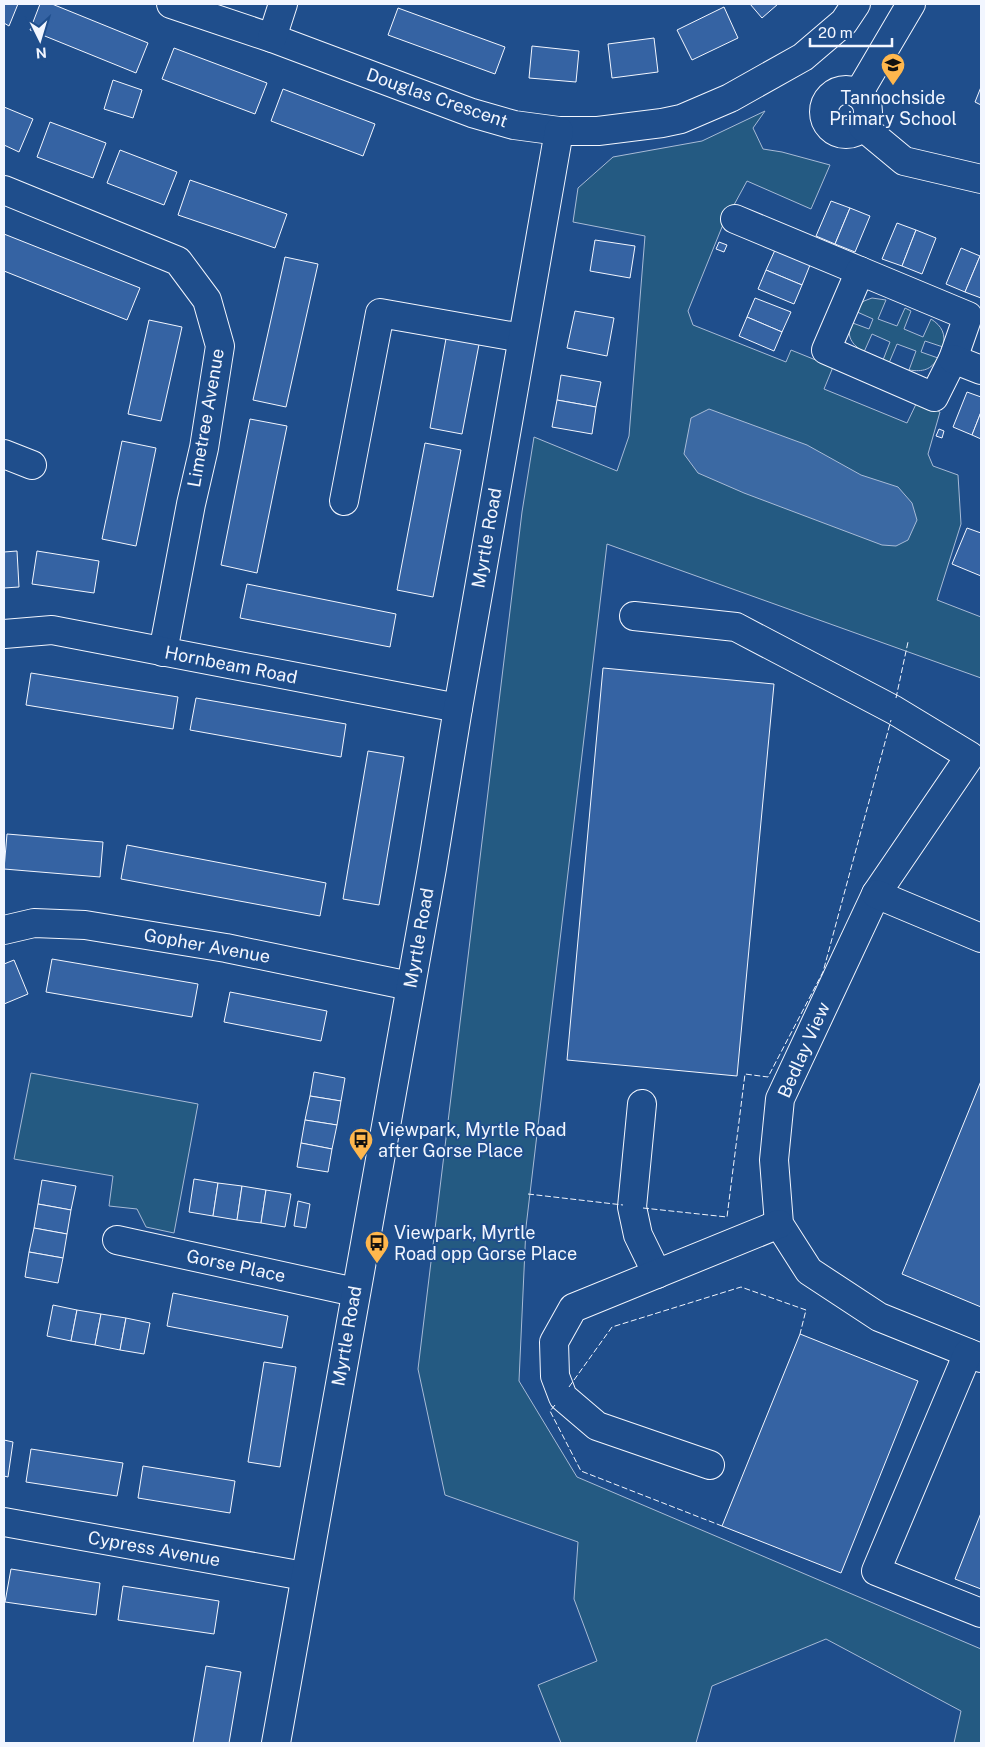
<svg xmlns="http://www.w3.org/2000/svg" width="985" height="1747" viewBox="0 0 985 1747" font-family="'Public Sans',sans-serif">
<style>
.green{fill:#245a82;stroke:#a8bbd7}
.water{fill:#3b69a3;stroke:#a8bbd7}
.building{fill:#3563a3;stroke:#f2f6ff}
.lines{fill:none;stroke-linecap:round;stroke-linejoin:round}
.minor-casing{stroke:#f2f6ff;stroke-width:30}
.minor{stroke:#1f4e8c;stroke-width:28}
.fence{stroke:#f2f6ff;stroke-width:1;stroke-dasharray:6 2.5;stroke-linecap:butt}
.labels{text-anchor:middle;stroke-width:4;stroke-linejoin:round;paint-order:stroke}
.street-label{font-size:18px;fill:#f2f6ff;stroke:#1f4e8c}
.poi-label{font-size:18px;fill:#f2f6ff;stroke:#1f4e8c;text-anchor:start}
</style>
<rect width="100%" height="100%" fill="#1f4e8c"/>
<g class="green">
<path d="M765,111l-12,17 10,21 19,3 48,13 -19,44 -64,-28 -25,46 -34,84 5,14 93,37 5,-12 42,17 -9,22 83,34 10,-21 23,10 -12,42 5,12 25,9 3,49 -24,76 44,17v61l-374,-134 -81,683 -7,154 58,96 404,172v94h-27l7,-32 -135,-72 -114,47 -16,57h-135l-23,-58 59,-24 -23,-62 4,-57 -133,-47 -27,-126 104,-857 12,-75 83,34 12,-35 16,-200 -72,-14 5,-34 35,-31 89,-16z"/>
<path d="M872,298l14,2 -8,19 19,7 8,-18 6,3 -7,18 19,8 8,-18c11,7 15,15 12,28l-18,-6 -4,11 17,6c-7,12 -15,14 -29,12l7,-19 -19,-7 -8,19 -6,-3 7,-18 -18,-8 -8,18c-13,-8 -17,-15 -14,-30l19,7 4,-10 -18,-8 9,-10z"/>
<path d="M31,1073l167,31 -24,129 -28,-6 -9,-18 -28,-3 4,-30 -99,-17z"/>
</g>
<path class="water" d="M709,409l98,36 54,30 37,12 14,16 5,17 -9,20 -12,6 -14,-1 -138,-52 -46,-20 -14,-19 7,-36z"/>
<g class="building">
<path d="M4,4h14l-9,22 -5,-3z"/>
<path d="M40,4h12l96,39 -12,30 -106,-43z"/>
<path d="M750,4h28l-16,14z"/>
<path d="M724,7l14,31 -46,22 -15,-30z"/>
<path d="M398,8l107,39 -10,27 -107,-39z"/>
<path d="M654,38l4,34 -46,6 -4,-34z"/>
<path d="M532,46l47,5 -3,31 -47,-4z"/>
<path d="M174,48l93,35 -12,31 -93,-35z"/>
<path d="M113,80l29,10 -9,28 -29,-9z"/>
<path d="M981,87v18l-6,-3z"/>
<path d="M283,89l92,35 -12,32 -92,-35z"/>
<path d="M4,107l29,12 -14,33 -15,-7z"/>
<path d="M50,122l56,21 -13,35 -56,-21z"/>
<path d="M120,150l57,22 -13,33 -57,-22z"/>
<path d="M190,180l97,34 -12,34 -97,-33z"/>
<path d="M831,201l19,7 -15,36 -19,-8z"/>
<path d="M850,208l20,8 -15,36 -20,-8z"/>
<path d="M897,223l19,7 -14,36 -20,-7z"/>
<path d="M916,230l20,8 -14,36 -20,-8z"/>
<path d="M4,234l136,54 -13,32 -123,-49z"/>
<path d="M595,240l40,6 -5,32 -40,-7z"/>
<path d="M719,242l8,3 -3,7 -8,-3z"/>
<path d="M961,248l19,8 -15,36 -19,-8z"/>
<path d="M775,250l35,15 -8,20 -36,-15z"/>
<path d="M980,256l1,1v41l-16,-6z"/>
<path d="M285,257l33,7 -32,143 -33,-7z"/>
<path d="M766,270l36,15 -8,19 -36,-15z"/>
<path d="M755,298l36,14 -9,20 -35,-15z"/>
<path d="M575,311l39,7 -7,38 -40,-8z"/>
<path d="M747,317l35,15 -8,19 -35,-15z"/>
<path d="M149,320l33,7 -21,94 -33,-7z"/>
<path d="M447,333l33,6 -18,95 -32,-6z"/>
<path d="M561,375l40,7 -5,25 -39,-7z"/>
<path d="M967,392l14,5v15l-9,23 -19,-8z"/>
<path d="M557,400l39,7 -4,27 -40,-7z"/>
<path d="M981,412v27l-9,-4z"/>
<path d="M250,419l37,7 -30,147 -36,-8z"/>
<path d="M939,429l5,2 -2,7 -6,-2z"/>
<path d="M122,441l34,7 -20,98 -34,-7z"/>
<path d="M425,443l36,7 -28,147 -36,-7z"/>
<path d="M967,528l14,5v43l-29,-12z"/>
<path d="M17,551l2,36 -15,1v-36z"/>
<path d="M37,551l62,10 -5,32 -62,-9z"/>
<path d="M247,584l149,30 -6,33 -150,-29z"/>
<path d="M603,668l171,16 -37,392 -170,-16z"/>
<path d="M31,673l147,24 -5,32 -147,-24z"/>
<path d="M196,698l150,26 -5,33 -151,-27z"/>
<path d="M368,751l36,6 -25,148 -36,-6z"/>
<path d="M7,834l96,8 -3,35 -96,-8z"/>
<path d="M127,845l199,38 -6,33 -199,-37z"/>
<path d="M52,959l146,25 -6,33 -146,-25z"/>
<path d="M14,960l14,34 -24,10v-40z"/>
<path d="M230,992l97,19 -6,30 -97,-19z"/>
<path d="M314,1072l31,6 -4,23 -31,-5z"/>
<path d="M981,1081v226l-79,-33z"/>
<path d="M310,1096l31,5 -4,24 -32,-5z"/>
<path d="M305,1120l32,5 -5,24 -31,-6z"/>
<path d="M301,1143l31,6 -4,23 -31,-5z"/>
<path d="M194,1179l24,4 -5,33 -24,-4z"/>
<path d="M42,1180l34,6 -5,24 -33,-6z"/>
<path d="M218,1183l24,3 -5,34 -24,-4z"/>
<path d="M242,1186l24,4 -5,33 -24,-3z"/>
<path d="M266,1190l25,4 -6,33 -24,-4z"/>
<path d="M298,1201l12,3 -4,24 -12,-2z"/>
<path d="M38,1204l33,6 -4,24 -33,-6z"/>
<path d="M34,1228l33,6 -4,24 -34,-6z"/>
<path d="M29,1252l34,6 -5,25 -33,-6z"/>
<path d="M173,1293l115,23 -6,32 -115,-22z"/>
<path d="M53,1305l24,5 -6,31 -24,-5z"/>
<path d="M77,1310l24,4 -6,31 -24,-4z"/>
<path d="M101,1314l25,4 -6,32 -25,-5z"/>
<path d="M126,1318l24,5 -6,31 -24,-4z"/>
<path d="M800,1334l118,47 -77,192 -119,-47z"/>
<path d="M264,1362l32,5 -16,100 -32,-5z"/>
<path d="M4,1440l9,2 -5,35 -4,-1z"/>
<path d="M31,1449l92,14 -6,33 -91,-14z"/>
<path d="M143,1466l92,15 -5,32 -92,-15z"/>
<path d="M981,1513v76l-26,-10z"/>
<path d="M11,1569l89,14 -4,32 -91,-13z"/>
<path d="M123,1586l96,15 -5,33 -96,-14z"/>
<path d="M206,1666l35,6 -12,71h-36z"/>
</g>
<g class="lines">
<defs>
<g id="minor">
<path d="M171,4l101,34 200,75 42,12 45,6h39l64,-8 19,-4 49,-21 73,-41 41,-35 12,-18"/>
<path d="M272,38l11,-34"/>
<circle cx="846" cy="112" r="22"/>
<path d="M858,94l53,-90"/>
<path d="M863,127l41,34 77,18"/>
<path d="M4,190l174,71 29,39 13,46 -16,102 -13,56 -28,148"/>
<path d="M735,219l125,52"/>
<path d="M860,271l108,45 -15,43 -19,38 -108,-47z"/>
<path d="M953,359l28,11"/>
<path d="M4,454l28,11"/>
<path d="M344,501l36,-188 142,25"/>
<path d="M634,616l102,11 158,83 76,46 -94,138 -96,205 -6,61 5,64 30,47 70,46 102,41"/>
<path d="M4,634l48,-4 406,78"/>
<path d="M876,894l105,44"/>
<path d="M4,930l30,-7 51,2 141,23 184,38"/>
<path d="M642,1104l-10,103 6,28 19,39"/>
<path d="M117,1240l238,52"/>
<path d="M968,1353l-92,218 105,42"/>
<path d="M710,1465l-113,-39 -34,-29 -8,-21 -1,-34 19,-34 206,-84"/>
<path d="M4,1522l300,54"/>
<path d="M276,1743l156,-875 26,-160 101,-577"/>
</g>
</defs>
<use href="#minor" class="minor-casing"/>
<use href="#minor" class="minor"/>
<g class="fence">
<path d="M896,698l12,-56"/>
<path d="M528,1194l95,11"/>
<path d="M643,1208l84,9 18,-143 23,3 55,-105 68,-252"/>
<path d="M569,1387l43,-60 129,-40 65,23 -6,24"/>
<path d="M555,1405l-5,6 31,60 141,55"/>
</g>
</g>
<defs>
<symbol id="school-pin" viewBox="-11 -11 22 30"><path d="M0 17L-7.5 6A9.5 9.5 0 1 1 7.5 6Z" fill="#ffb74d" stroke="#1f4e8c"/><path d="M0-5L7-2L0 1L-7-2ZM-4 1L0 2.5L4 1V4Q0 6-4 4Z" fill="#111"/></symbol>
<symbol id="bus-pin" viewBox="-11 -11 22 30"><path d="M0 17L-7.5 6A9.5 9.5 0 1 1 7.5 6Z" fill="#ffb74d" stroke="#1f4e8c"/><path d="M-5-6H5V4H4V6H2V4H-2V6H-4V4H-5ZM-3.5-4V0h7V-4ZM-3.5 1.2v1.5H-2V1.2ZM2 1.2v1.5H3.5V1.2Z" fill="#111"/></symbol>
</defs>
<g fill-rule="evenodd">
<use href="#school-pin" x="879" y="51" width="28" height="38"/>
<use href="#bus-pin" x="347" y="1126" width="28" height="38"/>
<use href="#bus-pin" x="363" y="1229" width="28" height="38"/>
</g>
<g class="labels">
<g class="street-label">
<text transform="translate(437 98) rotate(19)" y="6">Douglas Crescent</text>
<text transform="translate(206 418) rotate(-80)" y="6">Limetree Avenue</text>
<text transform="translate(487 538) rotate(-80)" y="6">Myrtle Road</text>
<text transform="translate(231 665) rotate(11)" y="6">Hornbeam Road</text>
<text transform="translate(419 938) rotate(-80)" y="6">Myrtle Road</text>
<text transform="translate(207 946) rotate(10)" y="6">Gopher Avenue</text>
<text transform="translate(804 1050) rotate(-66)" y="6">Bedlay View</text>
<text transform="translate(236 1266) rotate(12)" y="6">Gorse Place</text>
<text transform="translate(347 1336) rotate(-80)" y="6">Myrtle Road</text>
<text transform="translate(154 1549) rotate(10)" y="6">Cypress Avenue</text>
</g>
<g class="poi-label">
<text x="893" y="104" text-anchor="middle">Tannochside<tspan x="893" dy="21">Primary School</tspan></text>
<text x="378" y="1136">Viewpark, Myrtle Road<tspan x="378" dy="21">after Gorse Place</tspan></text>
<text x="394" y="1239">Viewpark, Myrtle<tspan x="394" dy="21">Road opp Gorse Place</tspan></text>
</g>
</g>
<rect width="985" height="1747" fill="none" stroke="#f2f6ff" stroke-width="10"/>
<g transform="translate(40 40) rotate(175)" stroke="#1f4e8c" stroke-width="4" paint-order="stroke">
<path d="M0-4L9 19L0 12L-9 19Z" fill="#f2f6ff"/>
<text y="-8" font-size="14" font-weight="bold" text-anchor="middle" fill="#f2f6ff">N</text>
</g>
<path d="M810 38v8h82v-8" fill="none" stroke="#f2f6ff" stroke-width="2.5"/>
<text x="818" y="38" font-size="15" fill="#f2f6ff" stroke="#1f4e8c" stroke-width="4" paint-order="stroke">20 m</text>
</svg>
